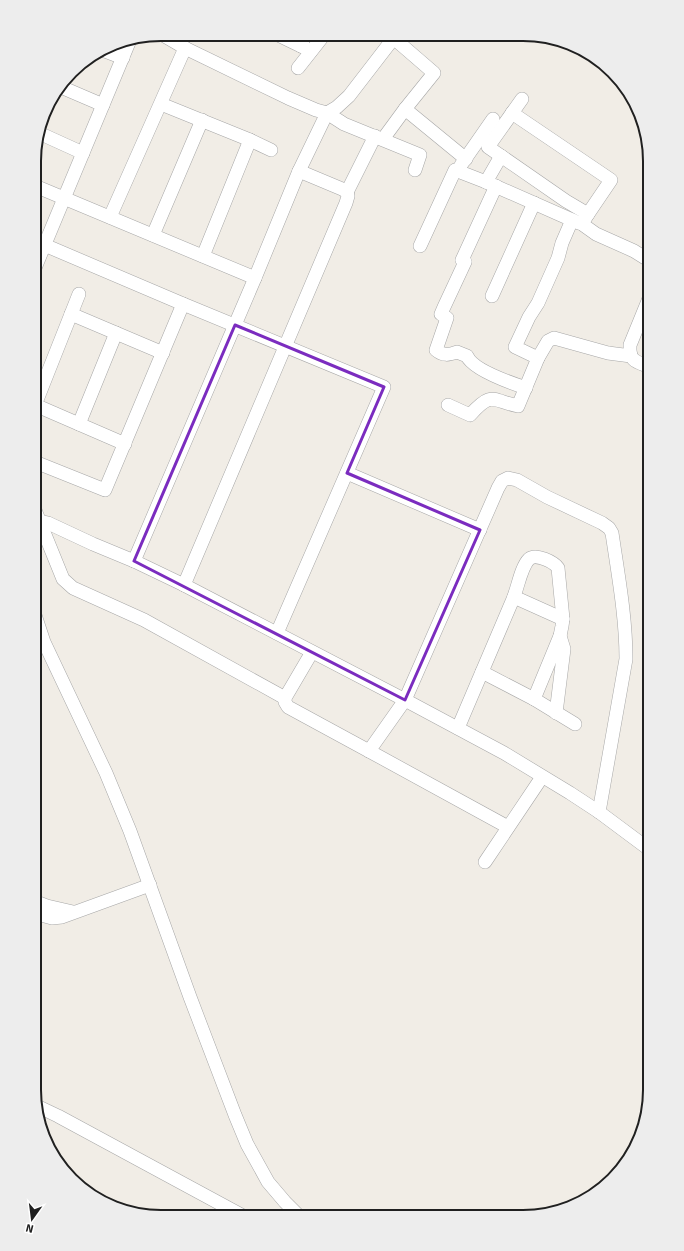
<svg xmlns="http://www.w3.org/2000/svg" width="684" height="1251" viewBox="0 0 684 1251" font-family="Signika,sans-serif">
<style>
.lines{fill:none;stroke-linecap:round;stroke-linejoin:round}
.street-casing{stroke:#a7a7a7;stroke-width:14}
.street{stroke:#fff;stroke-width:13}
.marked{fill:none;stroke:#7b2cbf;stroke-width:3;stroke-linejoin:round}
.rim{fill:none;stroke:#202020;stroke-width:2}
</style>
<rect width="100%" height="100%" fill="#f1ede6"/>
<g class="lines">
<defs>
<g id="street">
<path d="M161,34l24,14 103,50 28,12 11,3 17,11 76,31 -5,15"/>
<path d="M278,35l33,16"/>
<path d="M301,46l4,-11"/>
<path d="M102,50l21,8"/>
<path d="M298,68l26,-33"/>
<path d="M61,87l42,18"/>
<path d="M522,99l-34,48 78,54 22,13 -6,10 14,10 38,17 16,10"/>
<path d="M161,104l89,36 21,10"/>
<path d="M405,109l61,50"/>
<path d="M512,113l99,67 -23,34"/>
<path d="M39,133l44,20"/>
<path d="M383,139l22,-30 29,-36 -44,-38"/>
<path d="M461,165l32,-46"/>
<path d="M486,182l15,-26"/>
<path d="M35,186l220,92"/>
<path d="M496,186l-34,74 3,2 -21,45 -3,7 6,4 -11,32c7,6 13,5 21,2l10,4c6,14 44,27 59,32"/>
<path d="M347,192l28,-56"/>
<path d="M110,217l75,-169"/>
<path d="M153,235l49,-115"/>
<path d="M35,241l148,63 201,83 -107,246"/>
<path d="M420,246l35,-76 31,12 93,41"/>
<path d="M203,256l47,-116"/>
<path d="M35,268l95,-228"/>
<path d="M492,296l42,-93"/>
<path d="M71,314l92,39"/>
<path d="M538,358l10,-17 6,-3 54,15 23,3"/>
<path d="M650,367c-13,-5 -21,-5 -20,-22l20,-49"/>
<path d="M35,405l44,-111"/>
<path d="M35,405l90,39"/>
<path d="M448,405l22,10c22,-24 21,-15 48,-9l20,-48 -23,-11 14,-30 9,-14 20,-45 4,-15 10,-23"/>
<path d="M79,424l37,-91"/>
<path d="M35,462l70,28 78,-186"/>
<path d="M347,473l133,57"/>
<path d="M35,510l28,69 10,9 71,32 141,78"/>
<path d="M35,523l4,-2 9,2 45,21 41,17 50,24 221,115 99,53 66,40 29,19 51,38"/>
<path d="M134,561l121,-283 44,-107 28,-58 10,-6 12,-11 47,-61"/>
<path d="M184,585l162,-382 2,-7 -1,-4 -5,-3 -43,-18"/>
<path d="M514,597l49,22"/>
<path d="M35,615l9,27 62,131 24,58 60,166 45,118 12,29 21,38 17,20 14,14"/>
<path d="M312,652l-27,46v4l3,5 81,44"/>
<path d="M482,672l52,27 41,25"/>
<path d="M556,713l8,-64 -4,-13"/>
<path d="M458,728c18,-43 37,-86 55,-129 5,-12 8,-32 16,-40 7,-6 25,3 29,9l5,51 -1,7 -2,10 -26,63"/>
<path d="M508,827l-139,-76 36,-51 93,-212 4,-7 6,-3 9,2 30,17 55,26 7,5 3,5c6,41 14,84 14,126l-27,153"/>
<path d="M485,862l57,-85"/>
<path d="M34,901l13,5 26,6"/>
<path d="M34,913l18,5 10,-1 88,-32"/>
<path d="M37,1106l21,10 185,100"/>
</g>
</defs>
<use href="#street" class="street-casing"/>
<use href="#street" class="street"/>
</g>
<path class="marked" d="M235,325l149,62 -37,86 133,57 -75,170 -271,-139z"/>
<path d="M0 0H684V1251H0ZM161 41H523A120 120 0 0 1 643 161V1090A120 120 0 0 1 523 1210H161A120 120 0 0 1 41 1090V161A120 120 0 0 1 161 41Z" fill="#ededed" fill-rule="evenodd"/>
<path class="rim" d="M161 41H523A120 120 0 0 1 643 161V1090A120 120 0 0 1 523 1210H161A120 120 0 0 1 41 1090V161A120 120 0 0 1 161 41Z"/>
<g transform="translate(32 1219) rotate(194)" stroke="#ffffff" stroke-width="3" paint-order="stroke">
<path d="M0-3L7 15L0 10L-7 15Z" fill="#202020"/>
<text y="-6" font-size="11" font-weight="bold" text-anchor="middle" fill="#202020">N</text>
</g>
</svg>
